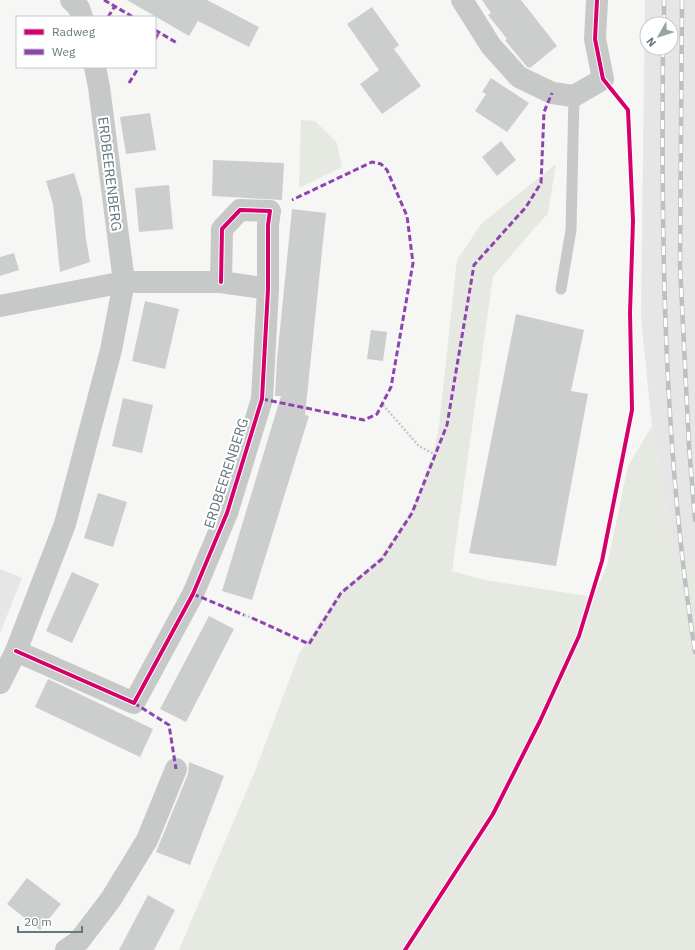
<svg xmlns="http://www.w3.org/2000/svg" width="695" height="950" viewBox="0 0 695 950" font-family="'IBM Plex Sans',sans-serif">
	<style>
		.built { fill: #e5e6e5; fill-rule: evenodd }
		.green { fill: #e6e8e2 }
		.building { fill: #cccece }
		.lines { fill: none; stroke-linecap: round; stroke-linejoin: round }
		.path { stroke: #c6c7c8; stroke-width: 2.5; stroke-dasharray: 2 2; stroke-linecap: butt }
		.service { stroke: #c7c9c9; stroke-width: 11 }
		.minor { stroke: #c7c9c9; stroke-width: 22 }
		.rail-casing { stroke: #bdc0c0; stroke-width: 4.5 }
		.rail { stroke: #fff; stroke-width: 3; stroke-dasharray: 9; stroke-linecap: butt }
		.quiet { stroke: #8e44ad; stroke-width: 3; stroke-dasharray: 6 3; stroke-linecap: butt }
		.cycleway-casing { stroke: #fff; stroke-width: 6 }
		.cycleway { stroke: #d6006c; stroke-width: 4 }
		.labels { text-anchor: middle; stroke-width: 4; stroke-linejoin: round; paint-order: stroke }
		.street-label { font-size: 14px; fill: #63797e; stroke: #fff }
	</style>
	<rect width="100%" height="100%" fill="#f6f6f5"/>
	<g class="built">
		<path d="M645 0H695V563L676 564 652 426 641 317ZM647 24H671V48H647Z"/>
		<polygon points="0,569 22,578 0,633"/>
	</g>
	<g class="green">
		<polygon points="301,120 315,121 337,143 342,167 299,188"/>
		<polygon points="556,164 548,213 493,276 452,571 485,580 593,597 607,566 628,466 652,426 676,564 695,563 695,950 179,950 255,771 299,654 339,593 380,557 411,512 433,455 439,426 457,260 482,223"/>
	</g>
	<g class="building">
		<polygon points="127,0 207,0 259,27 249,47 198,21 189,36"/>
		<polygon points="482,0 521,0 557,46 530,68 527,67 505,40 507,39 488,15 491,13"/>
		<polygon points="372,7 399,45 394,49 421,86 382,114 360,84 379,70 347,24"/>
		<polygon points="491,78 529,103 507,132 475,111 486,94 482,92"/>
		<polygon points="150,113 156,150 126,154 120,117"/>
		<polygon points="501,141 516,160 497,176 482,157"/>
		<polygon points="213,160 284,163 282,200 212,196"/>
		<polygon points="74,173 82,199 86,239 90,262 60,272 53,204 46,181"/>
		<polygon points="169,185 173,229 139,232 135,188"/>
		<polygon points="292,209 326,213 305,415 309,416 252,600 222,591 281,396 275,396 277,359"/>
		<polygon points="14,253 19,270 0,276 0,257"/>
		<polygon points="145,301 179,309 165,369 132,361"/>
		<polygon points="516,314 584,330 571,391 588,394 556,566 469,553"/>
		<polygon points="371,330 387,332 383,361 367,359"/>
		<polygon points="123,398 153,405 142,453 112,446"/>
		<polygon points="98,493 127,502 113,547 84,538"/>
		<polygon points="72,572 99,584 72,643 46,631"/>
		<polygon points="209,616 234,629 186,722 160,709"/>
		<polygon points="48,679 153,729 140,757 35,707"/>
		<polygon points="189,762 224,776 190,865 156,852 188,774"/>
		<polygon points="27,878 61,904 40,930 7,904"/>
		<polygon points="148,895 175,910 154,950 119,950"/>
	</g>
	<g class="lines">
		<g class="path">
			<polyline points="383,405 419,446 434,454"/>
			<polyline points="244,615 252,618"/>
		</g>
		<polyline class="service" points="561,289 571,230 574,96"/>
		<g class="minor">
			<polyline points="71,0 79,8 82,17"/>
			<polyline points="462,0 491,46 519,77 552,93 574,96 603,79 595,39 597,0"/>
			<polyline points="0,306 124,282 221,282 268,289"/>
			<polyline points="16,651 134,703 193,594 227,513 262,399 268,289 268,225 270,211 240,210 222,229 221,282"/>
			<polyline points="0,683 16,651 65,524 111,350 124,282 99,87 95,67"/>
			<polyline points="66,950 79,941 111,899 147,840 176,769"/>
		</g>
		<defs>
			<g id="rail">
				<polyline points="682,0 680,265 689,446 695,520"/>
				<polyline points="664,24 664,0"/>
				<path d="M663 48C661 249 664 453 695 652"/>
			</g>
		</defs>
		<use href="#rail" class="rail-casing"/>
		<use href="#rail" class="rail"/>
		<g class="quiet">
			<polyline points="104,0 133,17"/>
			<polyline points="108,17 115,6"/>
			<polyline points="155,30 177,43"/>
			<polyline points="155,39 159,32"/>
			<polyline points="129,83 139,67"/>
			<polyline points="262,399 364,420 377,414 391,387 413,263 407,216 387,170 381,164 372,162 292,200"/>
			<polyline points="193,594 244,615"/>
			<polyline points="252,618 309,644 341,593 382,559 412,513 447,425 474,265 526,207 541,183 544,112 552,93"/>
			<polyline points="134,703 169,725 176,769"/>
		</g>
		<defs>
			<g id="cycleway">
				<polyline points="16,651 134,703 193,594 227,513 262,399 268,289 268,225 270,211 240,210 222,229 221,282"/>
				<polyline points="405,950 493,814 540,721 579,636 602,561 632,410 630,313 633,221 628,110 603,79 595,39 597,0"/>
			</g>
		</defs>
		<use href="#cycleway" class="cycleway-casing"/>
		<use href="#cycleway" class="cycleway"/>
	</g>
	<g class="labels">
		<g class="street-label">
			<text transform="translate(110 174) rotate(83)" y="5">ERDBEERENBERG</text>
			<text transform="translate(226 473) rotate(-72)" y="5">ERDBEERENBERG</text>
		</g>
	</g>
	<rect x="16" y="16" width="140" height="52" fill="#ffffff" stroke="#c1c9cb"/>
	<rect x="24" y="29" width="20" height="6" fill="#d6006c" stroke="#c1c9cb"/>
	<text x="52" y="36" font-size="12" fill="#63797e">Radweg</text>
	<rect x="24" y="49" width="20" height="6" fill="#8e44ad" stroke="#c1c9cb"/>
	<text x="52" y="56" font-size="12" fill="#63797e">Weg</text>
	<g transform="translate(659 36) rotate(231)"><circle r="19" fill="#ffffff" stroke="#c1c9cb"/>
	<path d="M0-3L7 15L0 10L-7 15Z" fill="#96a5a8"/>
	<text y="-6" font-size="11" font-weight="bold" text-anchor="middle" fill="#63797e">N</text>
	</g>
	<path d="M18 926v6h64v-6" fill="none" stroke="#63797e" stroke-width="2"/>
	<text x="24" y="926" font-size="12" fill="#63797e" stroke="#ffffff" stroke-width="3" paint-order="stroke">20 m</text>
</svg>
